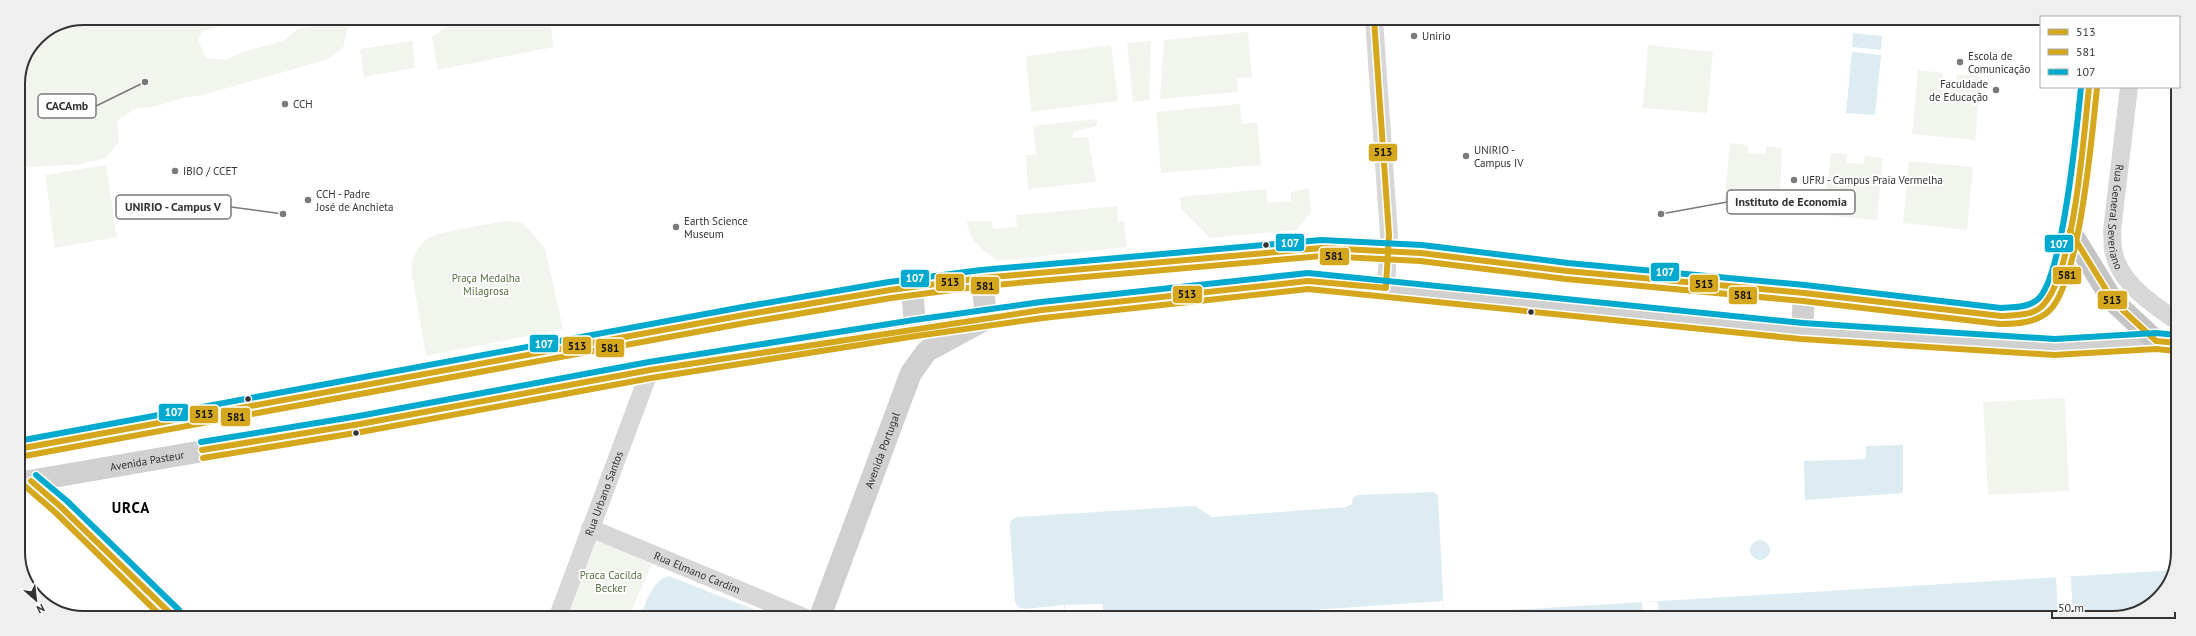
<svg xmlns="http://www.w3.org/2000/svg" width="2196" height="636" viewBox="0 0 2196 636" font-family="'PT Sans',sans-serif">
	<style>
		.green { fill: #f1f5ed }
		.water { fill: #ddebf3 }
		.pier { fill: #fff }
		.lines { fill: none; stroke-linecap: round; stroke-linejoin: round }
		.street { stroke: #d7d7d7; stroke-width: 18 }
		.secondary { stroke: #d0d0d0; stroke-width: 22 }
		.highway { stroke: #c4c4c4; stroke-width: 22 }
		.bus-1-casing { stroke: #fff; stroke-width: 9 }
		.bus-2-casing { stroke: #fff; stroke-width: 9 }
		.bus-3-casing { stroke: #fff; stroke-width: 9 }
		.bus-1 { stroke: #d5a71d; stroke-width: 6 }
		.bus-2 { stroke: #d5a71d; stroke-width: 6 }
		.bus-3 { stroke: #00a9ce; stroke-width: 6 }
		.poi-dot { fill: #7a7a7a; stroke: #fff; stroke-width: 1.5 }
		.bus-dot { fill: #333; stroke: #fff; stroke-width: 1.5 }
		.labels { text-anchor: middle; stroke-width: 4; stroke-linejoin: round; paint-order: stroke }
		.poi-label { font-size: 11px; fill: #333; stroke: #fff; text-anchor: start }
		.street-label { font-size: 11px; fill: #333; stroke: #fff }
		.park-label { font-size: 11px; fill: #56703f; stroke: #fff }
		.district-label { font-size: 15px; font-weight: bold; letter-spacing: 1px; fill: #000; stroke: #fff }
		.rim { fill: none; stroke: #333; stroke-width: 2 }
		.leader { fill: none; stroke: #7a7a7a; stroke-width: 1.5 }
		.callout-dot { fill: #7a7a7a; stroke: #fff; stroke-width: 1.5 }
		.callout { fill: #fff; stroke: #7a7a7a; stroke-width: 1.5 }
		.callout-label { font-size: 12px; text-anchor: middle; font-weight: bold; fill: #333 }
		.line-badge { stroke: #fff; stroke-width: 1.5 }
		.badge-label { font-size: 11px; text-anchor: middle; font-weight: bold; fill: #fff }
		.pale-badge-label { font-size: 11px; text-anchor: middle; font-weight: bold; fill: #111 }
	</style>
	<rect width="100%" height="100%" fill="#fff"/>
	<g class="green">
		<polygon points="84,18 249,18 203,31 198,40 206,58 226,60 244,51 283,41 298,29 317,24 327,18 365,18 348,27 343,48 326,60 203,95 182,98 157,106 135,109 117,121 119,142 105,158 83,164 18,168 18,83 37,37"/>
		<polygon points="453,18 549,18 554,47 438,70 432,37 453,22"/>
		<polygon points="1248,32 1252,77 1237,78 1238,92 1160,99 1164,40"/>
		<polygon points="412,41 415,68 364,77 360,49"/>
		<polygon points="1151,41 1149,100 1133,102 1127,43"/>
		<polygon points="1111,45 1118,101 1031,112 1026,56"/>
		<polygon points="1648,45 1713,52 1707,113 1643,108"/>
		<polygon points="1918,70 1943,73 1943,80 1946,81 1946,88 1951,89 1952,82 1956,82 1957,74 1981,76 1975,140 1912,134"/>
		<polygon points="1240,104 1242,124 1257,122 1261,165 1161,173 1156,112"/>
		<polygon points="1097,119 1097,126 1073,132 1073,138 1088,137 1096,182 1028,189 1026,155 1036,155 1033,126"/>
		<polygon points="1730,143 1748,145 1748,153 1766,154 1766,146 1782,148 1779,211 1724,206"/>
		<polygon points="1831,153 1847,154 1846,163 1864,164 1865,156 1883,158 1877,220 1823,215"/>
		<polygon points="1909,161 1973,167 1967,230 1903,223"/>
		<polygon points="106,165 117,237 55,248 45,175"/>
		<polygon points="1309,188 1311,212 1297,230 1210,238 1181,209 1180,197 1266,189 1268,203 1291,201 1291,192"/>
		<path d="M1117 206 1118 222 1124 221 1127 247 997 261C983 249 968 241 967 221H992L993 229 1017 227 1016 215Z"/>
		<path d="M507 221 522 222 545 248 563 329 426 356 412 275C410 260 416 246 429 238 440 231 491 224 507 221Z"/>
		<polygon points="2065,398 2069,491 1988,495 1983,402"/>
		<polygon points="593,540 602,541 652,564 629,616 565,616"/>
	</g>
	<g class="water">
		<polygon points="1853,33 1882,36 1881,50 1852,47"/>
		<polygon points="1852,52 1881,55 1875,115 1846,113"/>
		<polygon points="1903,445 1903,493 1805,500 1804,461 1866,459 1866,446"/>
		<polygon points="1434,492 1438,496 1444,614 2176,570 2153,604 2113,618 1065,617 1064,605 1024,609 1018,607 1015,602 1010,526 1011,520 1017,517 1192,506 1197,507 1212,517 1346,507 1352,504 1353,498 1357,495"/>
		<circle cx="1760" cy="550" r="10"/>
		<path d="M669 576 773 617 640 616C647 602 652 580 669 576Z"/>
	</g>
	<g class="pier">
		<polygon points="2056,577 2071,577 2073,618 2058,618"/>
		<polygon points="1443,601 1444,614 1392,617 1274,617 1284,612"/>
		<polygon points="1642,602 1658,602 1659,618 1643,617"/>
		<polygon points="1103,604 1103,610 1065,613 1065,605"/>
	</g>
	<g class="lines">
		<g class="street">
			<polyline points="1374,19 1389,235 1386,288"/>
			<path id="s1" d="M2129 87 2112 231C2113 237 2112 243 2113 249 2118 282 2152 304 2177 321"/>
			<polyline points="31,481 61,507 173,616"/>
			<path id="s2" d="M590 528 804 617"/>
			<path id="s3" d="M558 616 650 370"/>
		</g>
		<g class="secondary">
			<polyline points="912,287 915,328"/>
			<polyline points="1802,331 1804,293"/>
			<path d="M18 449 744 315 890 290 982 278 1322 248 1421 253 1567 271 1804 293 2001 316C2012 315 2025 316 2035 311 2059 300 2064 255 2070 231"/>
			<path id="s4" d="M18 483 360 424 650 370 784 349 1042 310 1308 281 1802 331 2055 347 2156 341"/>
			<path id="s5" d="M820 617 911 373 927 351 986 319 982 278"/>
		</g>
		<polyline class="highway" points="2089,87 2070,231 2113,301 2156,341 2177,343"/>
		<defs>
			<g id="bus-1">
				<polyline points="1374,19 1389,235 1386,286"/>
				<polyline points="2070,231 2113,301 2156,341 2177,343"/>
				<path d="M18 449 744 315 890 290 982 278 1322 248 1421 253 1567 271 1804 293 2001 316C2015 315 2035 316 2044 304 2074 271 2084 135 2089 87"/>
				<polyline points="202,450 360,424 650,370 1042,310 1308,281 1386,288"/>
				<polyline points="31,481 61,507 173,616"/>
			</g>
			<g id="bus-2">
				<path d="M19 457 745 323 891 298 983 286 1322 256 1420 261 1566 279 1803 301 2000 324C2016 324 2036 323 2049 311 2080 282 2092 134 2097 88"/>
				<polyline points="203,458 361,432 651,378 916,336 1043,318 1308,289 1801,339 2054,355 2156,349 2176,351"/>
				<polyline points="26,487 56,513 161,616"/>
			</g>
			<g id="bus-3">
				<path d="M18 441 743 307 889 282 981 270 1321 240 1422 245 1568 263 1805 285 2001 308C2013 307 2027 308 2037 300 2063 280 2077 125 2081 87"/>
				<polyline points="201,442 359,416 649,362 914,320 1041,302 1308,273 1803,323 2055,339 2156,333 2177,335"/>
				<polyline points="36,475 67,501 179,610"/>
			</g>
		</defs>
		<use href="#bus-1" class="bus-1-casing"/>
		<use href="#bus-2" class="bus-2-casing"/>
		<use href="#bus-3" class="bus-3-casing"/>
		<use href="#bus-1" class="bus-1"/>
		<use href="#bus-2" class="bus-2"/>
		<use href="#bus-3" class="bus-3"/>
	</g>
	<g class="poi-dot">
		<circle cx="1414" cy="36" r="4"/>
		<circle cx="1960" cy="62" r="4"/>
		<circle cx="1996" cy="90" r="4"/>
		<circle cx="285" cy="104" r="4"/>
		<circle cx="1466" cy="156" r="4"/>
		<circle cx="175" cy="171" r="4"/>
		<circle cx="1794" cy="180" r="4"/>
		<circle cx="308" cy="200" r="4"/>
		<circle cx="676" cy="227" r="4"/>
	</g>
	<g class="bus-dot">
		<circle cx="1266" cy="245" r="3.5"/>
		<circle cx="1531" cy="312" r="3.5"/>
		<circle cx="248" cy="399" r="3.5"/>
		<circle cx="356" cy="433" r="3.5"/>
	</g>
	<g class="labels">
		<g class="poi-label">
			<text x="1422" y="40">Unirio</text>
			<text x="1968" y="60">Escola de<tspan x="1968" dy="13">Comunicação</tspan></text>
			<text x="1988" y="88" text-anchor="end">Faculdade<tspan x="1988" dy="13">de Educação</tspan></text>
			<text x="293" y="108">CCH</text>
			<text x="1474" y="154">UNIRIO -<tspan x="1474" dy="13">Campus IV</tspan></text>
			<text x="183" y="175">IBIO / CCET</text>
			<text x="1802" y="184">UFRJ - Campus Praia Vermelha</text>
			<text x="316" y="198">CCH - Padre<tspan x="316" dy="13">José de Anchieta</tspan></text>
			<text x="684" y="225">Earth Science<tspan x="684" dy="13">Museum</tspan></text>
		</g>
		<g class="street-label">
			<text dy="4" stroke="none"><textPath href="#s1" startOffset="131">Rua General Severiano</textPath></text>
			<text dy="4" stroke="none"><textPath href="#s5" startOffset="178">Avenida Portugal</textPath></text>
			<text dy="4" stroke="none"><textPath href="#s4" startOffset="131">Avenida Pasteur</textPath></text>
			<text dy="4" stroke="none"><textPath href="#s3" startOffset="131">Rua Urbano Santos</textPath></text>
			<text dy="4" stroke="none"><textPath href="#s2" startOffset="116">Rua Elmano Cardim</textPath></text>
		</g>
		<g class="park-label">
			<text x="486" y="282">Praça Medalha<tspan x="486" dy="13">Milagrosa</tspan></text>
			<text x="611" y="579">Praca Cacilda<tspan x="611" dy="13">Becker</tspan></text>
		</g>
		<g class="district-label">
			<text x="131" y="513">URCA</text>
		</g>
	</g>
	<path d="M0 0H2196V636H0ZM84 25H2112A59 59 0 0 1 2171 84V552A59 59 0 0 1 2112 611H84A59 59 0 0 1 25 552V84A59 59 0 0 1 84 25Z" fill="#efefef" fill-rule="evenodd"/>
	<path class="rim" d="M84 25H2112A59 59 0 0 1 2171 84V552A59 59 0 0 1 2112 611H84A59 59 0 0 1 25 552V84A59 59 0 0 1 84 25Z"/>
	<path class="leader" d="M145 82L96 106M1661 214L1727 202M283 214L231 207"/>
	<g class="callout-dot">
		<circle cx="145" cy="82" r="4"/>
		<circle cx="1661" cy="214" r="4"/>
		<circle cx="283" cy="214" r="4"/>
	</g>
	<g class="callout">
		<rect x="38" y="94" width="58" height="24" rx="4"/>
		<rect x="1727" y="190" width="128" height="24" rx="4"/>
		<rect x="116" y="195" width="115" height="24" rx="4"/>
	</g>
	<g class="callout-label">
		<text x="67" y="110">CACAmb</text>
		<text x="1791" y="206">Instituto de Economia</text>
		<text x="173" y="211">UNIRIO - Campus V</text>
	</g>
	<g class="line-badge">
		<rect x="1368" y="143" width="30" height="19" rx="4" fill="#d5a71d"/>
		<rect x="1275" y="233" width="30" height="19" rx="4" fill="#00a9ce"/>
		<rect x="2044" y="234" width="30" height="19" rx="4" fill="#00a9ce"/>
		<rect x="1319" y="247" width="31" height="19" rx="4" fill="#d5a71d"/>
		<rect x="1650" y="262" width="30" height="20" rx="4" fill="#00a9ce"/>
		<rect x="2052" y="266" width="30" height="19" rx="4" fill="#d5a71d"/>
		<rect x="900" y="269" width="30" height="19" rx="4" fill="#00a9ce"/>
		<rect x="935" y="273" width="30" height="19" rx="4" fill="#d5a71d"/>
		<rect x="1689" y="274" width="30" height="19" rx="4" fill="#d5a71d"/>
		<rect x="970" y="276" width="30" height="19" rx="4" fill="#d5a71d"/>
		<rect x="1172" y="285" width="31" height="19" rx="4" fill="#d5a71d"/>
		<rect x="1728" y="286" width="30" height="19" rx="4" fill="#d5a71d"/>
		<rect x="2097" y="290" width="31" height="20" rx="4" fill="#d5a71d"/>
		<rect x="529" y="334" width="30" height="19" rx="4" fill="#00a9ce"/>
		<rect x="562" y="336" width="30" height="19" rx="4" fill="#d5a71d"/>
		<rect x="595" y="338" width="30" height="20" rx="4" fill="#d5a71d"/>
		<rect x="158" y="403" width="31" height="19" rx="4" fill="#00a9ce"/>
		<rect x="189" y="405" width="30" height="19" rx="4" fill="#d5a71d"/>
		<rect x="220" y="407" width="31" height="20" rx="4" fill="#d5a71d"/>
	</g>
	<g class="badge-label">
		<text x="1290" y="247">107</text>
		<text x="2059" y="248">107</text>
		<text x="1665" y="276">107</text>
		<text x="915" y="282">107</text>
		<text x="544" y="348">107</text>
		<text x="174" y="416">107</text>
	</g>
	<g class="pale-badge-label">
		<text x="1383" y="156">513</text>
		<text x="1334" y="260">581</text>
		<text x="2067" y="279">581</text>
		<text x="950" y="286">513</text>
		<text x="1704" y="288">513</text>
		<text x="985" y="290">581</text>
		<text x="1187" y="298">513</text>
		<text x="1743" y="299">581</text>
		<text x="2112" y="304">513</text>
		<text x="577" y="350">513</text>
		<text x="610" y="352">581</text>
		<text x="204" y="418">513</text>
		<text x="236" y="421">581</text>
	</g>
	<rect x="2040" y="16" width="140" height="72" fill="#ffffff" stroke="#adadad"/>
	<rect x="2048" y="29" width="20" height="6" fill="#d5a71d" stroke="#adadad"/>
	<text x="2076" y="36" font-size="12" fill="#333333">513</text>
	<rect x="2048" y="49" width="20" height="6" fill="#d5a71d" stroke="#adadad"/>
	<text x="2076" y="56" font-size="12" fill="#333333">581</text>
	<rect x="2048" y="69" width="20" height="6" fill="#00a9ce" stroke="#adadad"/>
	<text x="2076" y="76" font-size="12" fill="#333333">107</text>
	<g transform="translate(36 600) rotate(152)" stroke="#ffffff" stroke-width="3" paint-order="stroke">
	<path d="M0-3L7 15L0 10L-7 15Z" fill="#333333"/>
	<text y="-6" font-size="11" font-weight="bold" text-anchor="middle" fill="#333333">N</text>
	</g>
	<path d="M2052 612v6h123v-6" fill="none" stroke="#333333" stroke-width="2"/>
	<text x="2058" y="612" font-size="12" fill="#333333" stroke="#ffffff" stroke-width="3" paint-order="stroke">50 m</text>
</svg>
